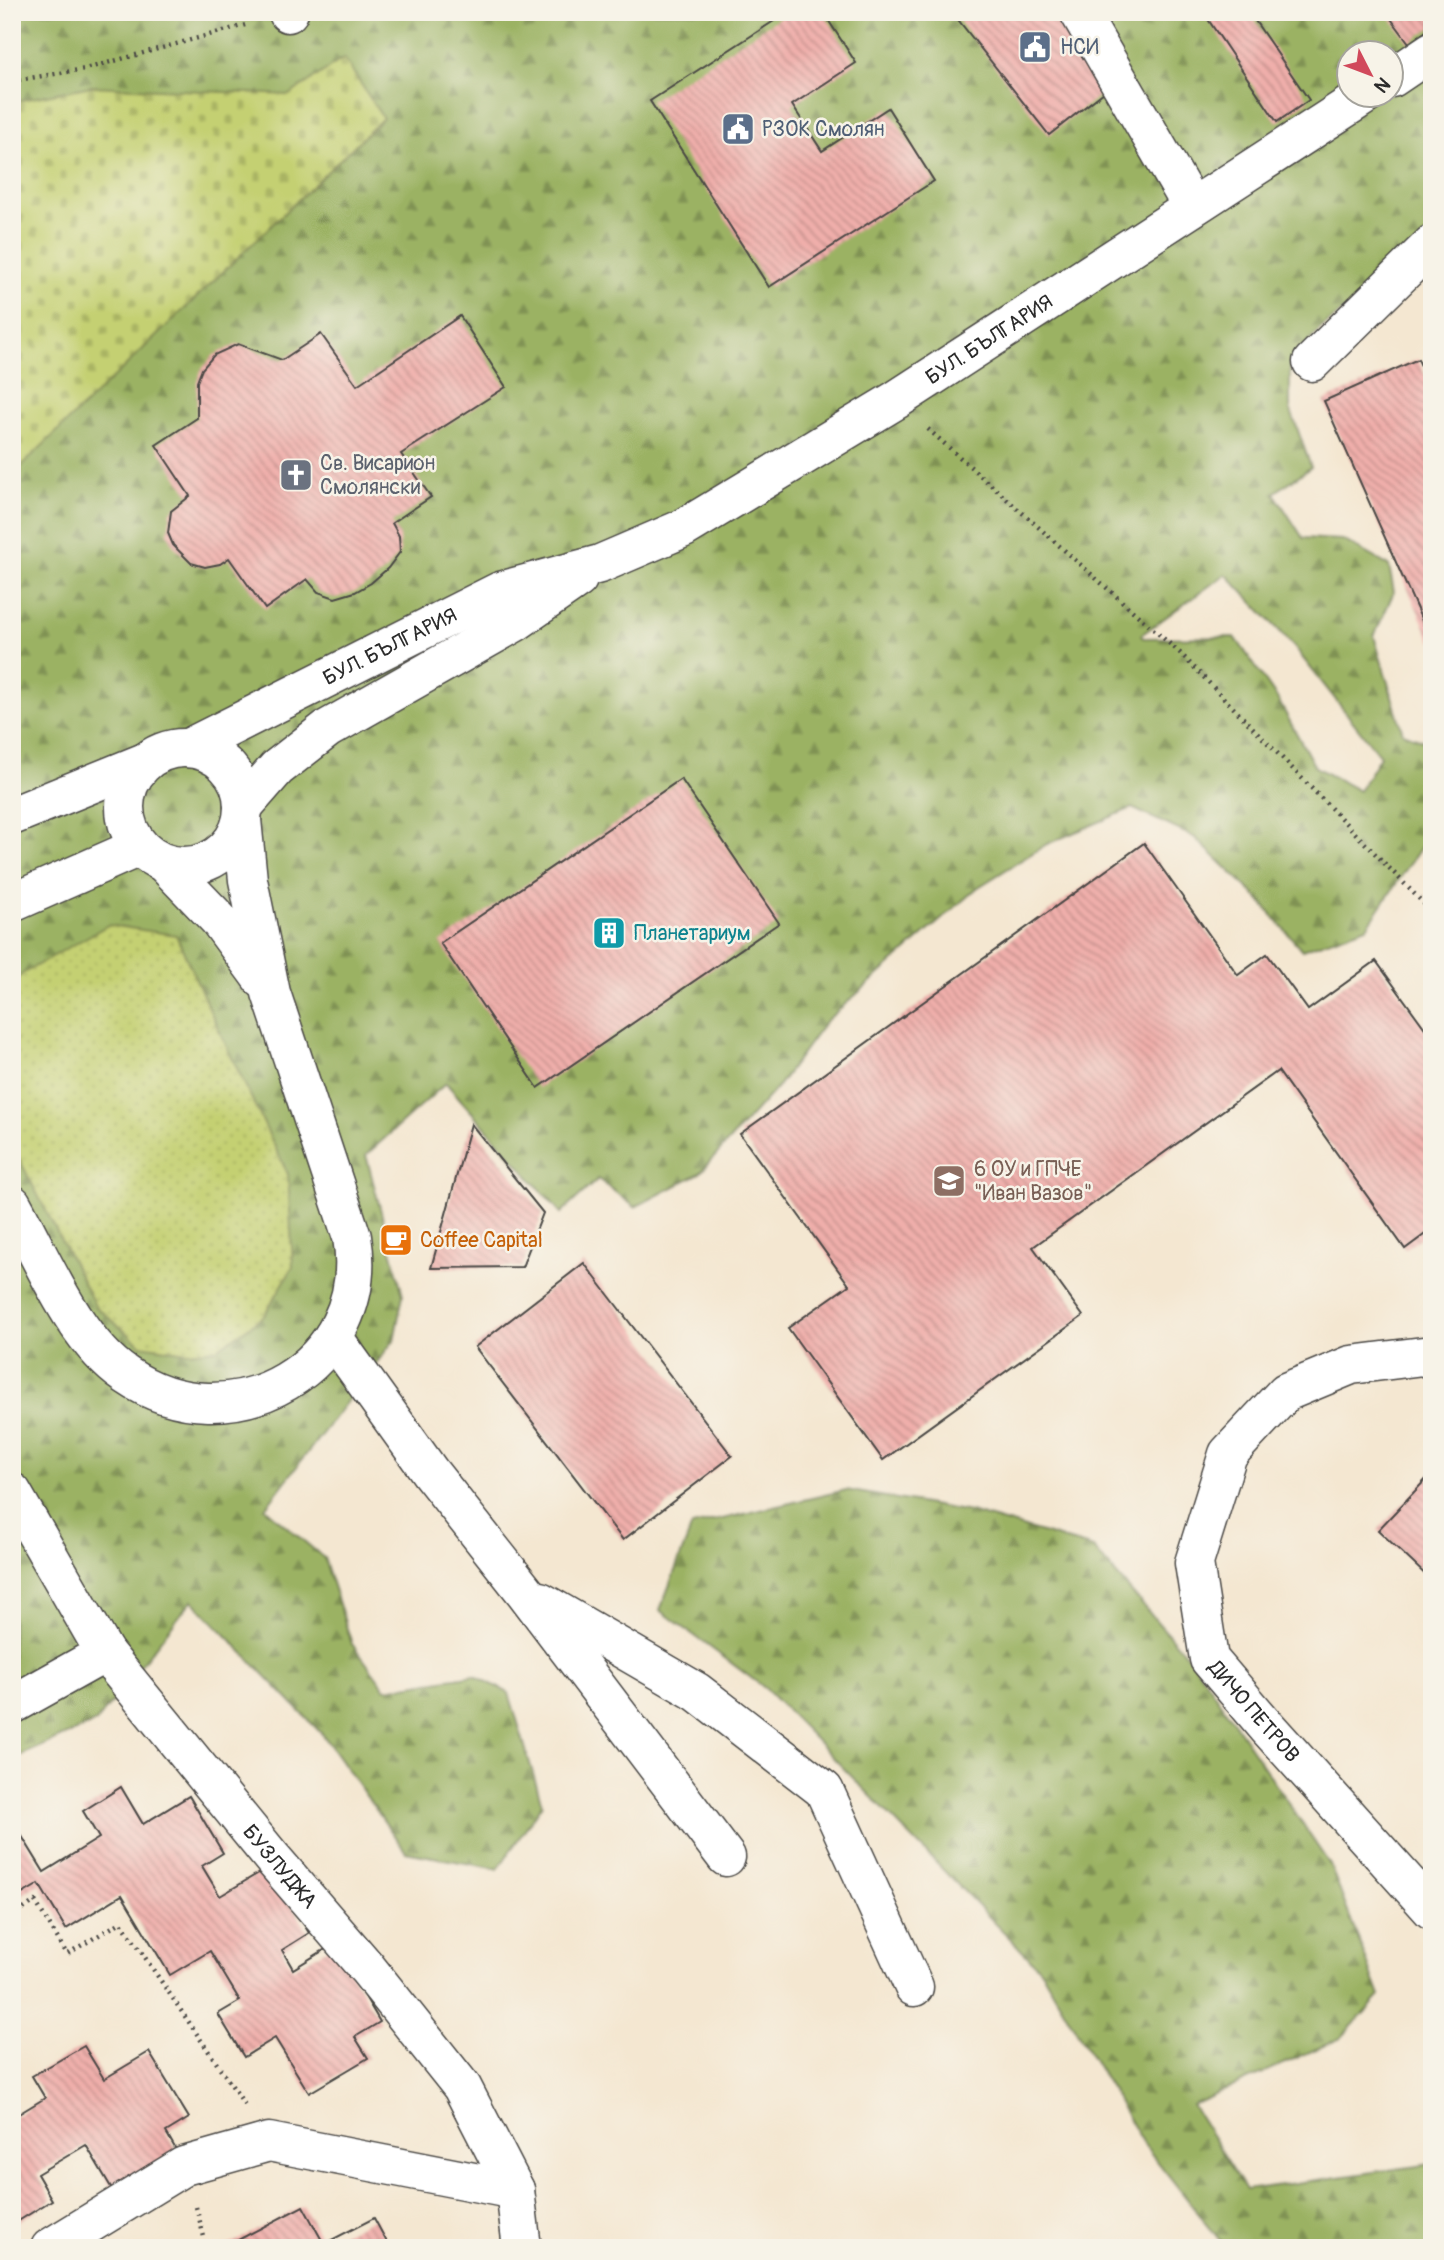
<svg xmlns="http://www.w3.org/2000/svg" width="1444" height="2260" viewBox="0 0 1444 2260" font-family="Pangolin,sans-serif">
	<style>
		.forest { fill: url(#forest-firs); stroke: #636e48; stroke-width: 2; fill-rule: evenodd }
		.cemetery { fill: url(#cemetery-stones); stroke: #787e4e; stroke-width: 2 }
		.park { fill: url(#park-dots); stroke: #787e4e; stroke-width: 2 }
		.building { fill: url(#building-back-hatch) }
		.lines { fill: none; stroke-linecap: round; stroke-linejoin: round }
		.minor-casing { stroke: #494744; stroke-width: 41 }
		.path { stroke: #494744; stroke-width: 4.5; stroke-dasharray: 2 5; stroke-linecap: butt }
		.minor { stroke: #fff; stroke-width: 38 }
		.labels { text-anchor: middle; stroke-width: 5; stroke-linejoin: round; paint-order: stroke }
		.service-label { font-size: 21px; fill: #4e5e75; stroke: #f7f3e8; text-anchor: start }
		.street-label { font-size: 21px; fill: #2b2b2b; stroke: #f7f3e8 }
		.worship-label { font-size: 21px; fill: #5b616d; stroke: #f7f3e8; text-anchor: start }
		.culture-label { font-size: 21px; fill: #0d838f; stroke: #f7f3e8; text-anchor: start }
		.education-label { font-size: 21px; fill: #785e54; stroke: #f7f3e8; text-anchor: start }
		.food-label { font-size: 21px; fill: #c56008; stroke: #f7f3e8; text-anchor: start }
	</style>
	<defs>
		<pattern id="forest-firs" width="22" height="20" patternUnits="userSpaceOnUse" patternTransform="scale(1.75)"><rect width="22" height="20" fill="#9bb264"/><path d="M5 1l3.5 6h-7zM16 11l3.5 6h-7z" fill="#7f9153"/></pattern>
		<pattern id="cemetery-stones" width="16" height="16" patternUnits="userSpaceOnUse" patternTransform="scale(1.75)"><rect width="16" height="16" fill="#c4d072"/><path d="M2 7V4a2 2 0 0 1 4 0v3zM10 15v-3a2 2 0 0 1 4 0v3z" fill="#a9b363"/></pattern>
		<pattern id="park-dots" width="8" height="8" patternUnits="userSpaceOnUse" patternTransform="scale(1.75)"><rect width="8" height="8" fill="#c4d072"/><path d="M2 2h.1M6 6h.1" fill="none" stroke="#a9b363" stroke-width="1.8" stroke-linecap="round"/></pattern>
		<pattern id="building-back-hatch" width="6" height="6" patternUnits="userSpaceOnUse" patternTransform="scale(1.75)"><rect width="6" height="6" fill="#f0afab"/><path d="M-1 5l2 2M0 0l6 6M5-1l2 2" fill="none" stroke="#c38f8b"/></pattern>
	</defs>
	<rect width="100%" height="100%" fill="#f7f3e8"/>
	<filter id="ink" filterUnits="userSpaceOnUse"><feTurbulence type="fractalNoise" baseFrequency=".0143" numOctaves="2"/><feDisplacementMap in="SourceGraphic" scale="14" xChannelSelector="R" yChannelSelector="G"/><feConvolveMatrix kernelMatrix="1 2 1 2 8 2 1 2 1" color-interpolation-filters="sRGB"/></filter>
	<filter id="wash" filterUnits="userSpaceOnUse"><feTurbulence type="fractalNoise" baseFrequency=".00686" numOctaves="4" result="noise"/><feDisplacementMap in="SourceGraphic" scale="28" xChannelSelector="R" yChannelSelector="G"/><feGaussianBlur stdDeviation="1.57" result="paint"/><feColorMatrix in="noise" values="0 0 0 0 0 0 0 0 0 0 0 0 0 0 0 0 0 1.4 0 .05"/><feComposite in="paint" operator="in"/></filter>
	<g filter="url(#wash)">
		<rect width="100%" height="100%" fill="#f4e7d1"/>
		<g class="forest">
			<path d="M12 12H1432V242L1320 329 1290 362V408L1311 467 1274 493 1303 538 1343 540 1389 566 1394 592 1374 636 1403 733 1432 744V831L1367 927 1302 950 1255 895 1194 837 1132 808 1047 844 977 888 825 1022 778 1086 700 1173 635 1207 598 1179 561 1213 446 1083 366 1155 403 1295 394 1340 265 1508 324 1558 352 1644 386 1689 474 1675 509 1693 542 1804 498 1869 406 1852 323 1735 192 1600 96 1722 12 1759ZM1350 52H1392V94H1350ZM1226 574 1290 642 1380 756 1359 791 1315 767 1277 698 1235 637 1143 638 1141 635Z"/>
			<polygon points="846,1490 970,1512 1093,1548 1195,1665 1330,1865 1380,1996 1341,2038 1192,2105 1246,2190 1432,2164 1432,2248 1226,2248 1142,2142 1040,1969 766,1689 660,1610 692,1526"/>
		</g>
		<polygon class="cemetery" points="344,58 383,118 12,475 12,102 91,86 289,95"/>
		<polygon class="park" points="108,925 176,935 223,1039 288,1174 293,1267 264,1316 217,1349 187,1352 141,1345 95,1306 12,1145 12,984 22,974"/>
		<g id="blocks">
			<g class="building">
				<polygon points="788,12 823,12 856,63 792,105 822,151 888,108 934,181 769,287 650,101"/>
				<polygon points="952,12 1064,12 1118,81 1049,135"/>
				<polygon points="1203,12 1249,12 1309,100 1277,122"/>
				<polygon points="1386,12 1432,12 1432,27 1409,43"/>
				<polygon points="460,316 506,387 401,454 431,497 392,523 399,536 400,552 388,568 371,583 355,592 335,598 318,592 307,579 265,609 229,558 220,564 205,567 191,563 173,545 168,533 171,511 190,496 156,445 197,418 197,382 202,369 214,355 238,344 282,360 321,334 357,385"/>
				<polygon points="1418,359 1432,391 1432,643 1324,401"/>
				<polygon points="681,779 779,923 538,1088 440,943"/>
				<polygon points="1144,843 1238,975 1267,954 1308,1010 1376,961 1432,1038 1432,1229 1405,1249 1278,1071 1033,1247 1083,1316 883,1460 788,1328 849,1285 740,1134"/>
				<polygon points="471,1124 543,1213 522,1267 431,1268"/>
				<polygon points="584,1263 732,1456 623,1540 475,1347"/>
				<polygon points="1432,1473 1432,1581 1378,1530"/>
				<polygon points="121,1787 143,1824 189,1796 223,1853 202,1866 220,1896 269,1867 309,1933 282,1950 293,1969 334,1944 380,2022 355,2037 368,2058 309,2093 275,2038 244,2057 218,2014 240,2001 210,1951 170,1975 122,1895 66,1929 39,1884 12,1900 12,1820 44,1872 99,1838 83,1811"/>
				<polygon points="84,2046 104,2079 149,2052 189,2118 166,2132 179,2155 115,2194 86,2145 37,2174 52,2200 12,2225 12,2118 45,2098 32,2076"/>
				<polygon points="303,2206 324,2244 374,2218 390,2248 223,2248"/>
			</g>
		</g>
	</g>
	<g filter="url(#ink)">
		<use href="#blocks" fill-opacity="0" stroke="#494744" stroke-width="2"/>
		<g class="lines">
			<defs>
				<g id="minor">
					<polyline points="1079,12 1192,207"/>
					<polyline points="288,13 289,12"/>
					<polyline points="1392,78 1432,51"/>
					<polyline points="1312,362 1432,244"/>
					<circle cx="184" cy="807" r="59"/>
					<path id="s1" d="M188 748 500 591 600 564 684 528 896 400 1367 94"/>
					<polyline points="243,807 277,768 327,729 516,622 578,579"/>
					<polyline points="12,816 145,762"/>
					<polyline points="165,864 218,919 262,979"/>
					<polyline points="12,903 139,847"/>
					<path d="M12 1204C42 1258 74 1340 126 1375 230 1447 374 1366 352 1237L271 993 248 880 242 820"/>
					<polyline points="333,1337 430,1472 525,1592 726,1857"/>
					<path id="s2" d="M1432 1360 1423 1356 1351 1365 1286 1392 1228 1454 1194 1563 1209 1659 1267 1727 1432 1910"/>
					<path id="s3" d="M12 1492 105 1653 273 1859 367 1968 462 2087 515 2190 522 2248"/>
					<polyline points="540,1601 697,1692 824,1790 914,1987"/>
					<polyline points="12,1705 105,1653"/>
					<polyline points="50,2248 184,2166 269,2142 515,2190"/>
				</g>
			</defs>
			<use href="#minor" class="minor-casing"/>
			<g class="path">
				<polyline points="12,81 85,69 249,24"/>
				<polyline points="928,429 1180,653 1432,912"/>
				<polyline points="12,1917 35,1901 67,1954 121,1922 245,2105"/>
				<polyline points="196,2207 207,2248"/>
			</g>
			<use href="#minor" class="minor"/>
		</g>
	</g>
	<defs>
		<symbol id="civic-square" viewBox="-11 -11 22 22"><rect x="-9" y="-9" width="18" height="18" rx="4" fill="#5c6f8a" stroke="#f7f3e8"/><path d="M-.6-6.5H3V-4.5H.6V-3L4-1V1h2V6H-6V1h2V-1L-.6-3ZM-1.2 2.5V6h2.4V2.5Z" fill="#fff"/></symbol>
		<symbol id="church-square" viewBox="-11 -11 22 22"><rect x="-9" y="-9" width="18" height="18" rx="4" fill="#6b7280" stroke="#f7f3e8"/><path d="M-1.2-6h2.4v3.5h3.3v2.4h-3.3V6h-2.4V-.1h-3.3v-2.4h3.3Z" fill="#fff"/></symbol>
		<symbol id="building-square" viewBox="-11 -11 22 22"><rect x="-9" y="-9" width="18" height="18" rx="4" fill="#0f9aa8" stroke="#f7f3e8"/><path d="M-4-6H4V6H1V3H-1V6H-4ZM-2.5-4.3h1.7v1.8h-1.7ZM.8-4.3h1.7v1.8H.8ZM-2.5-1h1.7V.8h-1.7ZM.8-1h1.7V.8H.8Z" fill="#fff"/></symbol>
		<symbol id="school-square" viewBox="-11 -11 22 22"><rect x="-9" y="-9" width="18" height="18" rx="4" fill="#8d6e63" stroke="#f7f3e8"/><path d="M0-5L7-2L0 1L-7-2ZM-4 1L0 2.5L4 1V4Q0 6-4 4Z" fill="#fff"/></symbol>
		<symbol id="cafe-square" viewBox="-11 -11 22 22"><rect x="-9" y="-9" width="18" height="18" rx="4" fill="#e8710a" stroke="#f7f3e8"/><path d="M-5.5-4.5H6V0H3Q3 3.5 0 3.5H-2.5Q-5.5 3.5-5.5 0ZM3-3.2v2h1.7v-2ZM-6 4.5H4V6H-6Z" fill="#fff"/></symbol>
	</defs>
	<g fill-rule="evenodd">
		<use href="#civic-square" x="1016" y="28" width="38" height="38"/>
		<use href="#civic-square" x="719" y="110" width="38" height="38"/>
		<use href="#church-square" x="277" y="456" width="38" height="38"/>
		<use href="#building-square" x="590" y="914" width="38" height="38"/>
		<use href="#school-square" x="930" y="1162" width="38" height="38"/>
		<use href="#cafe-square" x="377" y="1221" width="38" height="38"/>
	</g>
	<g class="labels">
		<g class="service-label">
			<text x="1060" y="54">НСИ</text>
			<text x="762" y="136">РЗОК Смолян</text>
		</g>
		<g class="street-label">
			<text dy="7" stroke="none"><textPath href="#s1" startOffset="903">БУЛ. БЪЛГАРИЯ</textPath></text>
			<text dy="7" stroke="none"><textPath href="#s1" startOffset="226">БУЛ. БЪЛГАРИЯ</textPath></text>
			<text dy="7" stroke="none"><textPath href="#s2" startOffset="518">ДИЧО ПЕТРОВ</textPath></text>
			<text dy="7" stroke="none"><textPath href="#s3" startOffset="462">БУЗЛУДЖА</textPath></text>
		</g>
		<g class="worship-label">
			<text x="320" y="470">Св. Висарион<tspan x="320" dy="24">Смолянски</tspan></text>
		</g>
		<g class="culture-label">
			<text x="634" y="940">Планетариум</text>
		</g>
		<g class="education-label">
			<text x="974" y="1176">6 ОУ и ГПЧЕ<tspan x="974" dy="24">"Иван Вазов"</tspan></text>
		</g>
		<g class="food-label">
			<text x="420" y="1247">Coffee Capital</text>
		</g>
	</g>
	<rect width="1444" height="2260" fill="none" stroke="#f7f3e8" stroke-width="42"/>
	<g transform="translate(1370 74) rotate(132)"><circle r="33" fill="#f7f3e8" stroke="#a5a39c" stroke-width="2"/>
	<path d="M0-5L12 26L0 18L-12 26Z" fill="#d1495b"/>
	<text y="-10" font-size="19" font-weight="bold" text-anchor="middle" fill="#2b2b2b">N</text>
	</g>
</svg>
